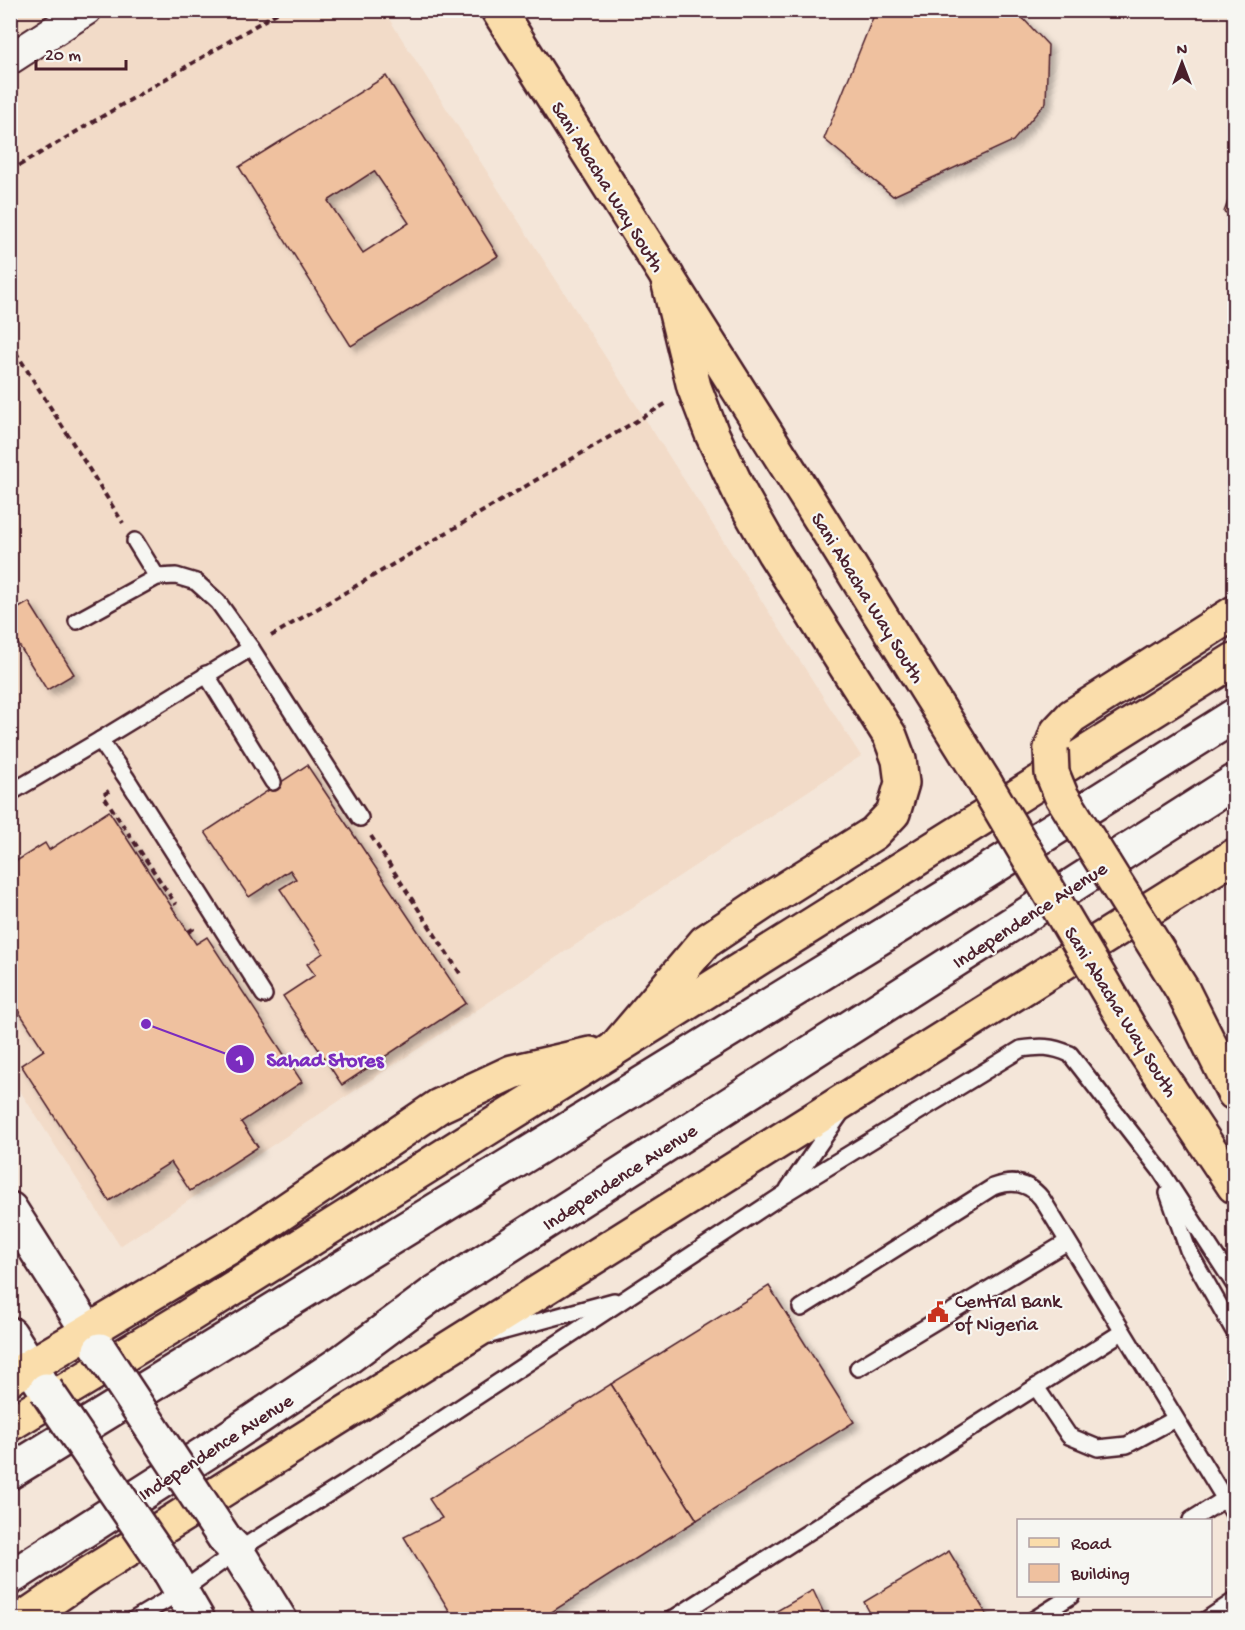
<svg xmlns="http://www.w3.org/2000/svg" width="1245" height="1630" viewBox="0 0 1245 1630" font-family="'Gochi Hand',sans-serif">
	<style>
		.built { fill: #f2dbc8 }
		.building { fill: #efc19f; stroke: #4a1f2b; stroke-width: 1.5; fill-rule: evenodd; filter: url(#shadow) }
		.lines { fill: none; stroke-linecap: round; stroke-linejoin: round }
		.lane-casing { stroke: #4a1f2b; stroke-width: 20 }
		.street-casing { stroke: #4a1f2b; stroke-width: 34 }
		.secondary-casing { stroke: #4a1f2b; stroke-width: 38 }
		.primary-casing { stroke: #4a1f2b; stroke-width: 38 }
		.highway-casing { stroke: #4a1f2b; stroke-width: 38 }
		.path { stroke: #4a1f2b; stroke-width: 4; stroke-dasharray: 6 4.5; stroke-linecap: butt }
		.lane { stroke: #f6f6f2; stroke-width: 15 }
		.street { stroke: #f6f6f2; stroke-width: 30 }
		.secondary { stroke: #f6f6f2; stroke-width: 33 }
		.primary { stroke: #faddab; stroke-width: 33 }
		.highway { stroke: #faddab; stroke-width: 33 }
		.secondary-bridge-casing { stroke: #4a1f2b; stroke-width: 38; stroke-linecap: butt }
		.highway-bridge-casing { stroke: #4a1f2b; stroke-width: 38; stroke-linecap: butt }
		.secondary-bridge { stroke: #f6f6f2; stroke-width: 33 }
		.highway-bridge { stroke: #faddab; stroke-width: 33 }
		.labels { text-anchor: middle; stroke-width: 4.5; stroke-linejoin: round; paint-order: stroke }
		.street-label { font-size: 20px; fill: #4a1f2b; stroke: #f6f6f2 }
		.poi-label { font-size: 20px; fill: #4a1f2b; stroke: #f6f6f2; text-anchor: start }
		.leader { fill: none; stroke: #7b2cbf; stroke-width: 2 }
		.callout-dot { fill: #7b2cbf; stroke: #f6f6f2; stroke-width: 2 }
		.mark-label { font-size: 18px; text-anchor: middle; font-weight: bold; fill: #fff }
		.callout-label { font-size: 21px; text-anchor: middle; font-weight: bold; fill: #7b2cbf; stroke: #f6f6f2; stroke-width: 4.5; stroke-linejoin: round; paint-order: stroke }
	</style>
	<defs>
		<filter id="shadow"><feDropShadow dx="5.5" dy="5.5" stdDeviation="3" flood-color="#0004"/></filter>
	</defs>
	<rect width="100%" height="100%" fill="#f4e6d9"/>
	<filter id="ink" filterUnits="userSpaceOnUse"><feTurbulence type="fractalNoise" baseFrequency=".0167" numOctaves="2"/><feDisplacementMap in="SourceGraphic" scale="12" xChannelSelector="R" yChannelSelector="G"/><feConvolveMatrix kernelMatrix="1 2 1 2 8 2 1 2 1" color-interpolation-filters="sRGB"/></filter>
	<g filter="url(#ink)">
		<polygon class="built" points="11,11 384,11 861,756 120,1246 11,1077"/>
		<g class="building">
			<polygon points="876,10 1015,10 1048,45 1046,102 1013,141 893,196 824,139"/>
			<path d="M386 76 498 256 351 346 239 167ZM374 171 409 223 363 253 328 201Z"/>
			<polygon points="1234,185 1234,216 1224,212"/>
			<polygon points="29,602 74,674 47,690 10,631 10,613"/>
			<polygon points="307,765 466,1003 342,1085 283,996 315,975 307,964 323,953 280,889 296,879 290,870 249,897 205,832"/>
			<polygon points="109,811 196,944 207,937 302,1082 241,1122 258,1147 190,1191 171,1162 109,1201 21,1065 44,1050 10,998 10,874 15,871 10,865 45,843 49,850"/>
			<polygon points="769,1286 854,1422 697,1520 611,1384"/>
			<polygon points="611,1384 697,1520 539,1620 455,1620 404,1537 442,1518 429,1499"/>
			<polygon points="949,1551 990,1620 874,1620 864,1602"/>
			<polygon points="813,1590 827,1620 761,1620"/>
		</g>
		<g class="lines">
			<defs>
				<g id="lane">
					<polyline points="135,541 157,577"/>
					<polyline points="77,621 157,577 176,576 196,582 218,602 251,648 360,818"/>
					<polyline points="206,674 273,782"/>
					<polyline points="100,740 251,648"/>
					<polyline points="10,793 100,740 127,779 264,995"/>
					<polyline points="788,1189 841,1113"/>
					<polyline points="1168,1193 1188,1250 1234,1331"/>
					<path d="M801 1308 993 1187C1012 1180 1029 1182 1042 1199L1234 1514"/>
					<polyline points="490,1335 614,1301"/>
					<polyline points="858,1368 1067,1242"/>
					<polyline points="1036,1387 1069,1436 1098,1448 1127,1445 1175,1419"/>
					<polyline points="1191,1520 1225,1499"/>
					<path d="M133 1620 180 1592 237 1551 344 1484 784 1194 1021 1049C1041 1046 1051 1046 1070 1054L1160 1170 1234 1284"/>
					<polyline points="671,1620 1122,1332"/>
					<polyline points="1033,1620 1071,1596"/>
					<polyline points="1206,1620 1234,1601"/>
				</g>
				<polyline id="street" points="10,59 86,10"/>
				<g id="secondary">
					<polyline points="10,1209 100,1350"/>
					<polyline points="10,1334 45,1389"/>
					<polyline points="10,1472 949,895 1234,716"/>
					<polyline points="225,1539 237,1551 280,1620"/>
					<polyline points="170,1572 198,1620"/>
					<polyline points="10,1578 207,1452 343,1361 433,1294 1234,782"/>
				</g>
				<g id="primary">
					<polyline points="10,1378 248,1236 439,1106 512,1072 590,1054"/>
					<polyline points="10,1424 179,1322 1234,660"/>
					<polyline points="21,1620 87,1575 1234,856"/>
				</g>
				<g id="highway">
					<polyline points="498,10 821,520 985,783"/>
					<polyline points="1051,749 1057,732 1072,716 1234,613"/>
					<polyline points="1183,991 1234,1093"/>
					<polyline points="1133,1034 1234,1186"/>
					<polyline points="615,1048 705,942 766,901 874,833 893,813 902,783 899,760 890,736 774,553 741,495 712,434 694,387 667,276"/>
				</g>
			</defs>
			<use href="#lane" class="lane-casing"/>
			<use href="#street" class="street-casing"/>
			<use href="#secondary" class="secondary-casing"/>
			<use href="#primary" class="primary-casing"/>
			<use href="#highway" class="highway-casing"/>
			<g class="path">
				<polyline points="10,171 282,10"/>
				<polyline points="10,343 123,523"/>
				<polyline points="271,636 667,403"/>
				<polyline points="109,791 103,795 176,905"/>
				<polyline points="371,836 461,975"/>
				<polyline points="188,932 193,929 191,926"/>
			</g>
			<use href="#lane" class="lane"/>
			<use href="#street" class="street"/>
			<use href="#secondary" class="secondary"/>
			<use href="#primary" class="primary"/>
			<use href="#highway" class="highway"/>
			<defs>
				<g id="secondary-bridge">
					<polyline points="100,1350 225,1539"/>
					<polyline points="46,1390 170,1572"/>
				</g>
				<g id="highway-bridge">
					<polyline points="1051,749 1052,773 1061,795 1183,991"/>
					<polyline points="985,783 1133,1034"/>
				</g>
			</defs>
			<use href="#secondary-bridge" class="secondary-bridge-casing"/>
			<use href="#highway-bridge" class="highway-bridge-casing"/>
			<use href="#secondary-bridge" class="secondary-bridge"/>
			<use href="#highway-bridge" class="highway-bridge"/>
		</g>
	</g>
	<defs>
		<symbol id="civic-bare" viewBox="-9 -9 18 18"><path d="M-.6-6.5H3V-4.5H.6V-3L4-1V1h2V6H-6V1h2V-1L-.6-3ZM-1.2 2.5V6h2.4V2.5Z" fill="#c8321e" stroke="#f6f6f2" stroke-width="2.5" paint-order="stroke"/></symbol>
	</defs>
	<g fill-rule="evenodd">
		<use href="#civic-bare" x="923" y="1297" width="30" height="30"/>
	</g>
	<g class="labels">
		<g class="street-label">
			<text transform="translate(609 186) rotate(58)" y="7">Sani Abacha Way South</text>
			<text transform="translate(869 597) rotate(58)" y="7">Sani Abacha Way South</text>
			<text transform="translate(1029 914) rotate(-33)" y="7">Independence Avenue</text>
			<text transform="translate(1122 1011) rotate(58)" y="7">Sani Abacha Way South</text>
			<text transform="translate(619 1176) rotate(-33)" y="7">Independence Avenue</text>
			<text transform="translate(215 1446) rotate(-33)" y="7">Independence Avenue</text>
		</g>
		<g class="poi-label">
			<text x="955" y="1307">Central Bank<tspan x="955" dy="23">of Nigeria</tspan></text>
		</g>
	</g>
	<path class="leader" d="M146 1024L240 1059"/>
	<g class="callout-dot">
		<circle cx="146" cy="1024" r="6"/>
		<circle cx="240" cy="1059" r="15"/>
	</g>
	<g class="mark-label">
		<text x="240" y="1065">1</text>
	</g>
	<g class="callout-label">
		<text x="325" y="1066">Sahad Stores</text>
	</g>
	<rect width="1245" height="1630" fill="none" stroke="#f6f6f2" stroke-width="36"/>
	<rect x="18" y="18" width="1209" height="1594" fill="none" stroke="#4a1f2b" stroke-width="2" filter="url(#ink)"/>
	<rect x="1017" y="1519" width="195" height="78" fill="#f6f6f2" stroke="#b1a0a2" stroke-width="1.5"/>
	<rect x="1029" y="1538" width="30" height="9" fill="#faddab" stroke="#b1a0a2" stroke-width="1.5"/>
	<text x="1071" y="1549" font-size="18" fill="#4a1f2b">Road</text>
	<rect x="1029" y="1564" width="30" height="18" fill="#efc19f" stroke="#b1a0a2" stroke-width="1.5"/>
	<text x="1071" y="1579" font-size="18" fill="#4a1f2b">Building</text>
	<g transform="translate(1182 63)" stroke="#f6f6f2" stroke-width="4.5" paint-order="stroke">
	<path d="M0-4.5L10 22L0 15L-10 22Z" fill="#4a1f2b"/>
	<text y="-9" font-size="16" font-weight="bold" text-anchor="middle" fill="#4a1f2b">N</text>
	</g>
	<path d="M36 60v9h90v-9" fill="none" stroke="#4a1f2b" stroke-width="3"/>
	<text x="45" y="60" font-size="18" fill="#4a1f2b" stroke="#f6f6f2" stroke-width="4.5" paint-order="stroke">20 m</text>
</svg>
